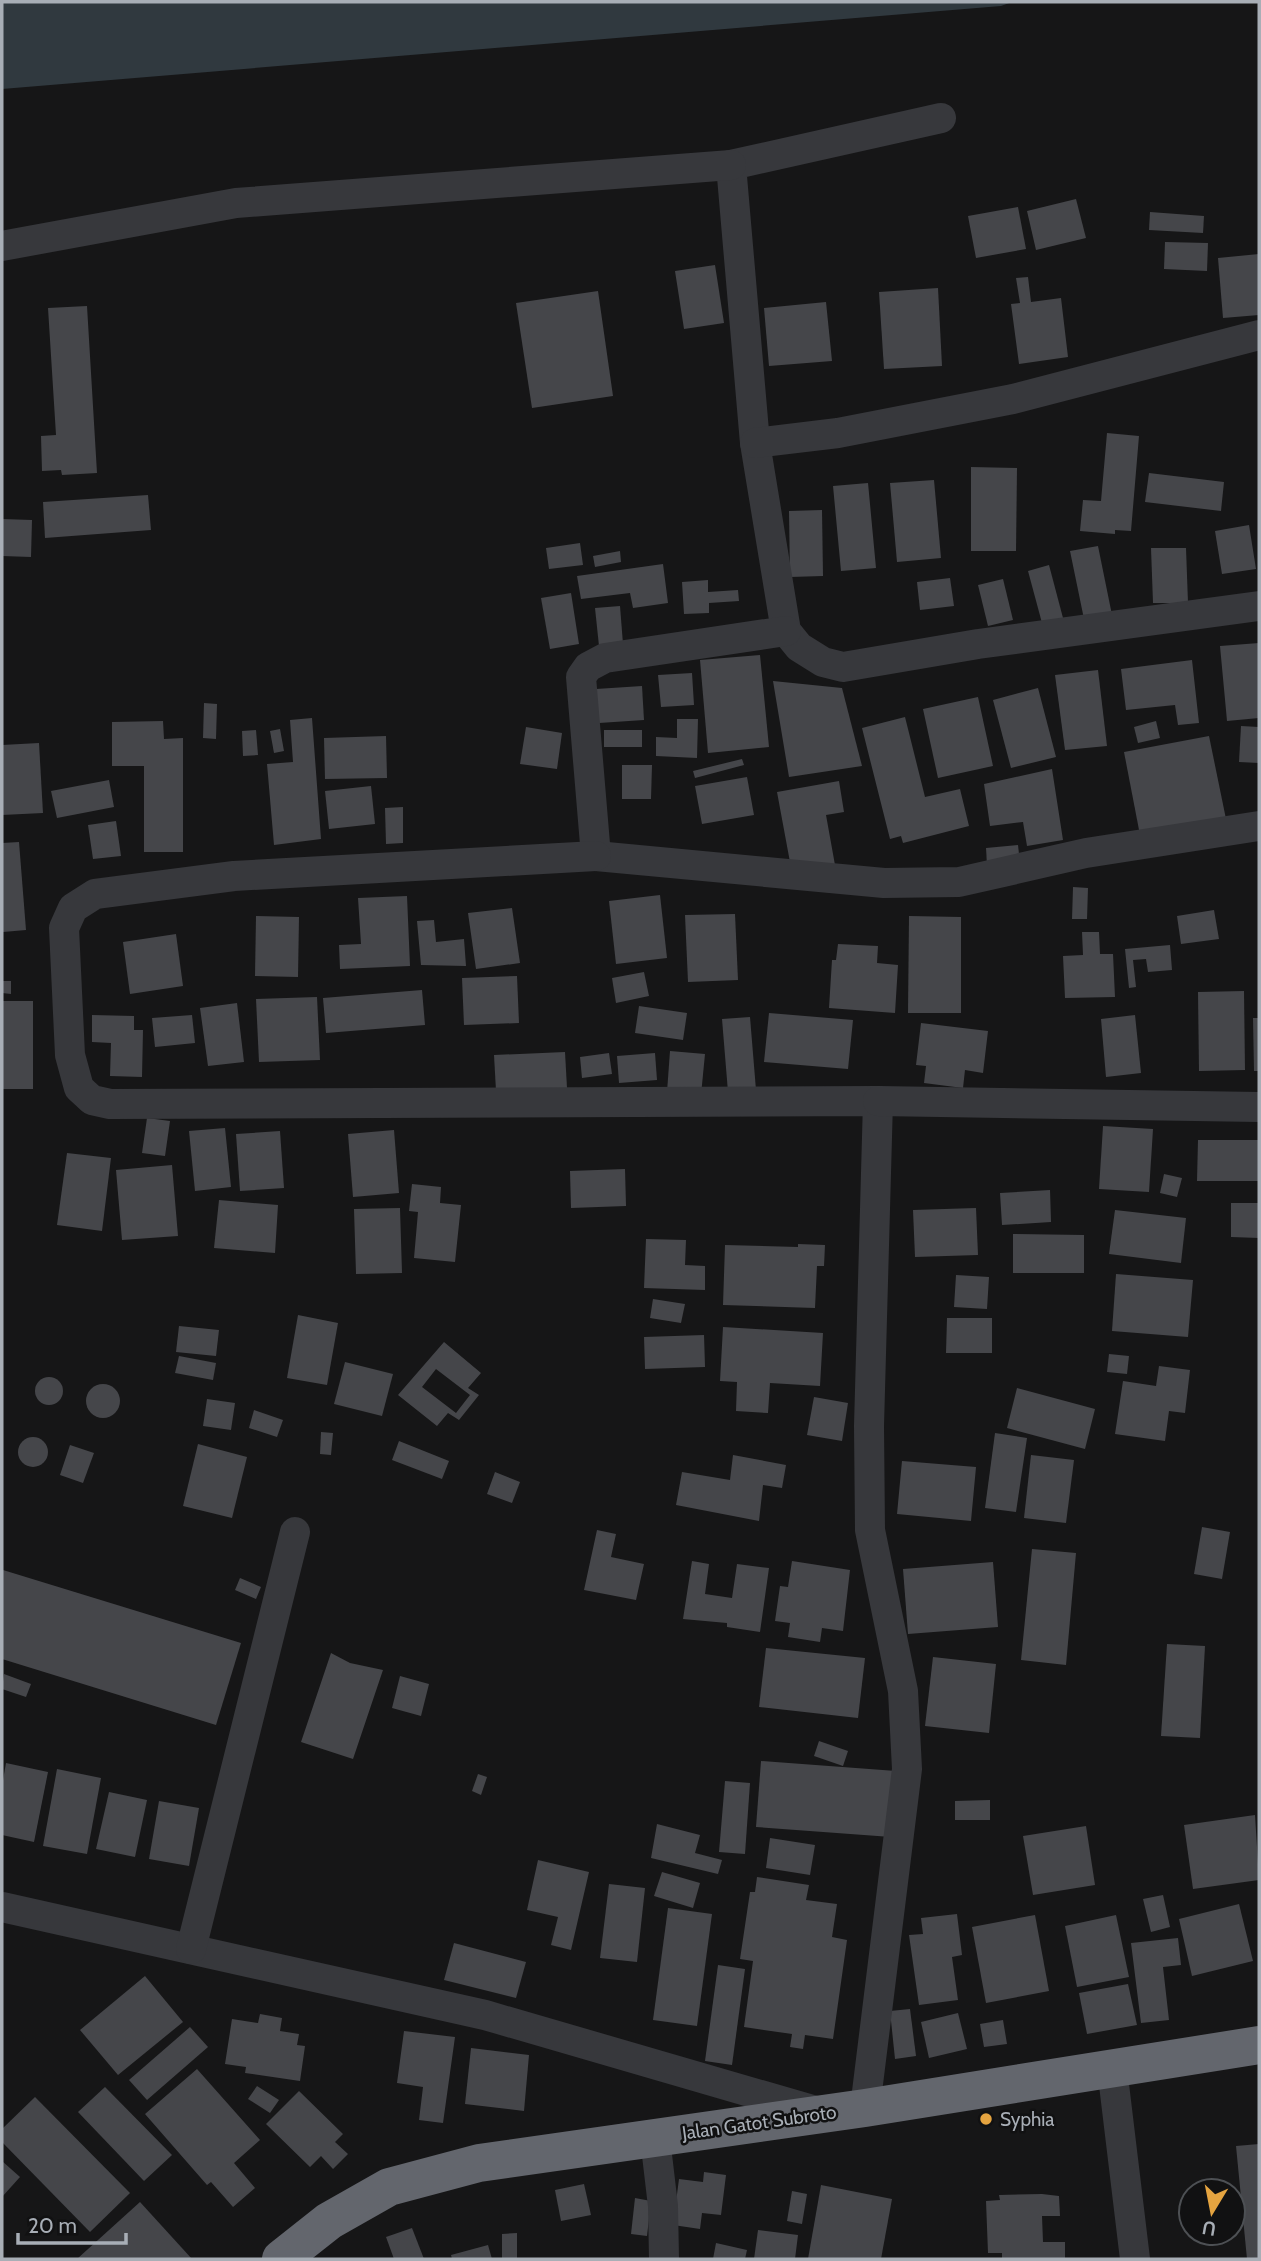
<svg xmlns="http://www.w3.org/2000/svg" width="1261" height="2261" viewBox="0 0 1261 2261" font-family="Cabin,sans-serif">
	<style>
		.water { fill: #30393f }
		.building { fill: #45464a; fill-rule: evenodd }
		.lines { fill: none; stroke-linecap: round; stroke-linejoin: round }
		.street { stroke: #37383c; stroke-width: 30 }
		.highway { stroke: #63666d; stroke-width: 38 }
		.poi-dot { fill: #e5a440; stroke: #111112; stroke-width: 2.5 }
		.labels { text-anchor: middle; stroke-width: 5; stroke-linejoin: round; paint-order: stroke }
		.poi-label { font-size: 19px; fill: #a8aeb6; stroke: #111112; text-anchor: start }
		.street-label { font-size: 19px; fill: #a8aeb6; stroke: #111112 }
	</style>
	<rect width="100%" height="100%" fill="#161617"/>
	<polygon class="water" points="2,2 1012,2 1001,6 2,89"/>
	<g class="building">
		<polygon points="1076,199 1086,238 1036,250 1027,211"/>
		<polygon points="1018,207 1026,249 976,258 968,216"/>
		<polygon points="1150,212 1204,216 1203,233 1149,230"/>
		<polygon points="1165,242 1208,243 1207,271 1164,269"/>
		<polygon points="1259,254 1259,315 1223,318 1218,258"/>
		<polygon points="715,265 724,323 684,329 675,271"/>
		<polygon points="1028,277 1031,302 1061,298 1068,357 1019,364 1011,304 1020,303 1016,278"/>
		<polygon points="938,288 942,366 884,369 879,292"/>
		<polygon points="598,291 613,396 532,408 516,303"/>
		<polygon points="826,302 832,361 769,366 764,308"/>
		<polygon points="87,306 97,473 62,475 61,470 42,471 41,436 56,435 48,308"/>
		<polygon points="1107,433 1139,436 1131,531 1115,530 1115,534 1080,531 1083,500 1101,501"/>
		<polygon points="971,467 1017,468 1016,551 971,551"/>
		<polygon points="1149,473 1224,482 1221,511 1145,502"/>
		<polygon points="934,480 941,558 897,562 890,483"/>
		<polygon points="868,483 876,568 841,571 833,486"/>
		<polygon points="148,495 151,530 45,538 43,502"/>
		<polygon points="822,510 823,576 790,577 789,511"/>
		<polygon points="2,519 32,520 31,557 2,556"/>
		<polygon points="1249,525 1256,569 1222,574 1215,531"/>
		<polygon points="580,543 583,565 549,569 546,548"/>
		<polygon points="1098,546 1112,615 1084,619 1070,551"/>
		<polygon points="1151,548 1186,548 1188,603 1153,603"/>
		<polygon points="620,551 621,562 595,567 593,556"/>
		<polygon points="663,564 668,603 633,608 630,593 581,599 577,576"/>
		<polygon points="1049,565 1063,618 1042,623 1028,571"/>
		<polygon points="950,578 954,606 920,610 917,582"/>
		<polygon points="1003,579 1013,620 988,626 978,585"/>
		<polygon points="708,580 708,592 738,590 739,601 709,603 709,613 684,614 682,582"/>
		<polygon points="571,593 579,644 550,649 541,598"/>
		<polygon points="620,606 623,644 599,646 595,608"/>
		<polygon points="1259,643 1259,718 1227,721 1220,646"/>
		<polygon points="760,655 769,747 708,753 700,660"/>
		<polygon points="1192,660 1199,723 1178,725 1175,705 1126,710 1121,669"/>
		<polygon points="1098,670 1107,746 1065,750 1055,675"/>
		<polygon points="692,673 694,705 661,707 658,675"/>
		<polygon points="773,681 842,688 862,766 789,777"/>
		<polygon points="642,686 644,720 599,723 596,689"/>
		<polygon points="1038,688 1056,757 1011,768 993,700"/>
		<polygon points="978,697 993,766 938,778 923,709"/>
		<polygon points="204,703 217,704 216,739 203,738"/>
		<polygon points="905,717 925,797 960,789 969,826 903,843 901,836 890,839 862,728"/>
		<polygon points="312,718 321,839 274,845 267,764 293,762 290,720"/>
		<polygon points="677,719 698,719 697,758 656,756 656,737 677,738"/>
		<polygon points="163,721 164,739 183,738 183,852 144,852 144,766 112,766 112,722"/>
		<polygon points="1156,721 1160,738 1138,743 1134,727"/>
		<polygon points="1241,726 1259,727 1259,763 1239,762"/>
		<polygon points="526,727 562,733 557,769 520,764"/>
		<polygon points="280,729 284,751 274,753 270,731"/>
		<polygon points="256,730 258,755 243,756 242,731"/>
		<rect x="604" y="730" width="38" height="17"/>
		<polygon points="386,736 387,778 325,779 324,738"/>
		<polygon points="1209,736 1226,819 1140,835 1124,752"/>
		<polygon points="39,743 43,813 2,815 2,745"/>
		<polygon points="742,759 744,765 695,778 693,771"/>
		<polygon points="622,765 652,765 651,799 622,799"/>
		<polygon points="1052,769 1063,840 1027,846 1023,822 990,826 984,784"/>
		<polygon points="747,777 754,815 702,824 695,786"/>
		<polygon points="109,780 114,807 57,818 51,791"/>
		<polygon points="839,781 844,812 826,815 835,865 792,873 777,792"/>
		<polygon points="371,786 375,824 329,829 325,791"/>
		<polygon points="403,807 403,843 386,844 385,808"/>
		<polygon points="116,821 121,856 93,859 88,825"/>
		<polygon points="19,842 26,930 3,932 2,843"/>
		<polygon points="1018,845 1020,863 987,865 986,848"/>
		<polygon points="1073,887 1088,888 1087,919 1072,919"/>
		<polygon points="660,895 667,958 616,964 609,901"/>
		<polygon points="407,896 410,966 340,969 339,945 361,944 358,898"/>
		<polygon points="512,908 520,963 476,969 468,913"/>
		<polygon points="1214,910 1219,939 1181,944 1177,916"/>
		<polygon points="735,914 738,980 688,982 685,915"/>
		<polygon points="256,916 299,917 298,977 255,976"/>
		<polygon points="909,916 961,917 961,1013 908,1013"/>
		<polygon points="434,920 436,942 464,939 466,966 421,965 417,921"/>
		<polygon points="1082,932 1099,932 1100,954 1113,954 1115,997 1065,998 1063,956 1083,955"/>
		<polygon points="176,934 183,986 130,994 123,942"/>
		<polygon points="838,944 878,946 877,963 898,965 895,1013 829,1008 832,960 836,960"/>
		<polygon points="1170,945 1172,970 1148,972 1146,959 1133,960 1136,987 1129,988 1125,949"/>
		<polygon points="644,972 649,996 616,1003 612,978"/>
		<polygon points="517,976 519,1023 464,1025 462,978"/>
		<polygon points="2,981 11,981 11,994 2,993"/>
		<polygon points="422,990 425,1025 326,1033 323,998"/>
		<polygon points="1244,991 1245,1070 1199,1071 1198,992"/>
		<polygon points="317,997 320,1060 259,1062 256,999"/>
		<rect x="2" y="1001" width="31" height="88"/>
		<polygon points="237,1003 244,1062 208,1066 200,1008"/>
		<polygon points="639,1006 687,1013 683,1040 635,1033"/>
		<polygon points="769,1013 853,1020 848,1069 764,1062"/>
		<polygon points="92,1015 134,1016 134,1030 143,1030 142,1077 110,1076 111,1043 92,1042"/>
		<polygon points="192,1015 195,1043 155,1047 152,1018"/>
		<polygon points="1135,1015 1141,1073 1106,1077 1101,1019"/>
		<polygon points="750,1017 756,1090 728,1092 722,1019"/>
		<polygon points="1253,1018 1259,1018 1259,1071 1254,1071"/>
		<polygon points="921,1023 988,1031 983,1073 965,1070 963,1088 924,1083 926,1066 916,1065"/>
		<polygon points="670,1051 705,1054 701,1095 667,1092"/>
		<polygon points="565,1052 567,1088 496,1091 494,1055"/>
		<polygon points="609,1053 612,1074 582,1078 580,1057"/>
		<polygon points="655,1053 657,1080 619,1083 617,1056"/>
		<polygon points="147,1118 170,1121 165,1156 142,1153"/>
		<polygon points="1103,1126 1153,1129 1149,1192 1099,1189"/>
		<polygon points="225,1128 231,1187 195,1191 189,1131"/>
		<polygon points="394,1130 399,1193 353,1197 348,1134"/>
		<polygon points="280,1131 284,1188 240,1191 236,1134"/>
		<polygon points="1198,1140 1259,1140 1259,1181 1197,1181"/>
		<polygon points="67,1153 111,1158 102,1231 57,1225"/>
		<polygon points="172,1165 178,1236 122,1240 116,1170"/>
		<polygon points="625,1169 626,1206 571,1208 570,1171"/>
		<polygon points="1164,1174 1182,1178 1177,1197 1160,1193"/>
		<polygon points="412,1184 441,1187 440,1203 461,1205 455,1262 414,1258 418,1212 409,1211"/>
		<polygon points="1050,1190 1051,1222 1002,1225 1000,1193"/>
		<polygon points="219,1200 278,1205 275,1253 214,1248"/>
		<polygon points="1231,1203 1259,1203 1259,1238 1231,1237"/>
		<polygon points="400,1208 402,1273 356,1274 354,1209"/>
		<polygon points="976,1208 978,1255 915,1257 913,1210"/>
		<polygon points="1115,1210 1186,1218 1181,1263 1109,1254"/>
		<polygon points="1013,1234 1084,1235 1084,1273 1013,1273"/>
		<polygon points="646,1239 686,1240 685,1265 705,1266 705,1290 644,1288"/>
		<polygon points="798,1244 825,1245 824,1266 817,1266 815,1308 723,1305 725,1245 798,1247"/>
		<polygon points="1116,1274 1193,1280 1188,1337 1112,1331"/>
		<polygon points="956,1275 989,1277 987,1309 954,1307"/>
		<polygon points="653,1299 685,1304 681,1323 650,1318"/>
		<polygon points="298,1315 338,1323 327,1385 287,1378"/>
		<polygon points="947,1318 992,1318 992,1353 946,1353"/>
		<polygon points="179,1326 219,1330 216,1356 176,1352"/>
		<polygon points="723,1327 823,1333 820,1386 770,1383 768,1413 736,1411 737,1382 720,1381"/>
		<polygon points="704,1335 705,1367 645,1369 644,1337"/>
		<path d="M444 1342 481 1373 468 1388 479 1395 459 1420 448 1413 437 1426 398 1395ZM436 1369 470 1395 456 1413 422 1387Z"/>
		<polygon points="1109,1354 1129,1356 1127,1374 1107,1372"/>
		<polygon points="179,1356 216,1363 213,1380 175,1373"/>
		<polygon points="345,1362 393,1374 382,1416 334,1404"/>
		<polygon points="1159,1366 1190,1370 1185,1413 1169,1411 1165,1441 1115,1434 1123,1381 1156,1386"/>
		<circle cx="49" cy="1391" r="14"/>
		<circle cx="103" cy="1401" r="17"/>
		<polygon points="1017,1388 1095,1409 1085,1449 1007,1428"/>
		<polygon points="814,1397 848,1403 842,1441 807,1435"/>
		<polygon points="207,1399 235,1403 231,1430 203,1426"/>
		<polygon points="254,1410 283,1420 277,1437 249,1428"/>
		<polygon points="321,1432 333,1433 331,1455 320,1454"/>
		<polygon points="995,1433 1027,1438 1016,1512 985,1508"/>
		<circle cx="33" cy="1452" r="15"/>
		<polygon points="399,1441 449,1461 442,1479 392,1460"/>
		<polygon points="198,1444 247,1457 232,1518 183,1506"/>
		<polygon points="70,1445 94,1453 83,1483 60,1475"/>
		<polygon points="733,1455 786,1465 782,1488 763,1485 759,1521 676,1505 682,1472 730,1480"/>
		<polygon points="1031,1455 1074,1460 1066,1523 1024,1518"/>
		<polygon points="902,1461 976,1467 971,1521 897,1514"/>
		<polygon points="495,1472 520,1482 512,1503 487,1494"/>
		<polygon points="1202,1527 1230,1532 1222,1579 1194,1574"/>
		<polygon points="597,1530 616,1534 611,1557 644,1564 636,1600 584,1590"/>
		<polygon points="1032,1549 1076,1553 1066,1665 1021,1660"/>
		<polygon points="692,1561 709,1564 705,1594 732,1598 737,1564 769,1568 760,1632 727,1627 727,1623 683,1619"/>
		<polygon points="792,1561 850,1570 843,1631 822,1628 820,1642 788,1637 790,1623 775,1621 780,1586 788,1587"/>
		<polygon points="993,1562 998,1627 908,1634 903,1569"/>
		<polygon points="3,1570 241,1643 216,1725 2,1659"/>
		<polygon points="240,1578 261,1587 256,1599 235,1590"/>
		<polygon points="1167,1644 1205,1646 1200,1738 1161,1736"/>
		<polygon points="766,1648 865,1658 858,1718 759,1707"/>
		<polygon points="331,1653 350,1663 383,1670 353,1759 301,1742"/>
		<polygon points="933,1657 996,1664 989,1733 925,1726"/>
		<polygon points="4,1674 31,1684 26,1697 2,1689"/>
		<polygon points="400,1676 429,1684 421,1716 392,1708"/>
		<polygon points="819,1741 848,1751 843,1766 814,1756"/>
		<polygon points="761,1761 896,1771 891,1837 756,1827"/>
		<polygon points="6,1763 48,1772 34,1842 2,1835 2,1786"/>
		<polygon points="57,1769 101,1778 87,1854 43,1846"/>
		<polygon points="478,1774 487,1777 481,1795 472,1791"/>
		<polygon points="725,1781 750,1783 745,1854 719,1852"/>
		<polygon points="109,1792 147,1800 135,1857 96,1849"/>
		<polygon points="990,1800 990,1820 955,1820 955,1801"/>
		<polygon points="159,1801 199,1808 189,1866 149,1859"/>
		<polygon points="1255,1815 1259,1880 1193,1889 1184,1825"/>
		<polygon points="657,1824 700,1835 695,1853 722,1860 718,1874 651,1858"/>
		<polygon points="1086,1826 1095,1885 1033,1895 1023,1836"/>
		<polygon points="770,1838 815,1845 810,1875 766,1868"/>
		<polygon points="538,1860 589,1872 571,1950 551,1945 558,1917 527,1910"/>
		<polygon points="662,1872 700,1883 693,1908 654,1896"/>
		<polygon points="757,1877 809,1885 806,1900 837,1904 832,1937 847,1940 833,2039 805,2035 803,2049 790,2047 792,2034 744,2027 753,1961 740,1959 750,1892 755,1892"/>
		<polygon points="609,1884 645,1888 637,1962 600,1958"/>
		<polygon points="1163,1895 1170,1927 1151,1932 1143,1899"/>
		<polygon points="1239,1904 1253,1961 1192,1976 1179,1919"/>
		<polygon points="668,1908 712,1914 697,2026 653,2020"/>
		<polygon points="957,1914 962,1955 952,1957 958,2000 919,2005 909,1935 923,1934 921,1918"/>
		<polygon points="1035,1915 1049,1991 986,2003 972,1927"/>
		<polygon points="1116,1915 1129,1977 1077,1987 1065,1926"/>
		<polygon points="1178,1938 1181,1965 1163,1967 1169,2020 1141,2023 1131,1943"/>
		<polygon points="454,1943 526,1962 516,1998 444,1980"/>
		<polygon points="718,1965 745,1969 732,2065 705,2061"/>
		<polygon points="145,1976 183,2022 118,2075 80,2030"/>
		<polygon points="1128,1984 1137,2025 1087,2034 1079,1993"/>
		<polygon points="910,2009 916,2056 895,2059 890,2011"/>
		<polygon points="958,2013 967,2049 929,2058 921,2022"/>
		<polygon points="260,2014 282,2018 280,2031 299,2034 297,2045 305,2046 300,2081 245,2073 246,2067 225,2064 232,2019 258,2023"/>
		<polygon points="1003,2020 1007,2044 984,2047 980,2024"/>
		<polygon points="190,2027 208,2047 147,2100 129,2080"/>
		<polygon points="404,2031 455,2037 443,2123 419,2120 423,2087 397,2083"/>
		<polygon points="471,2048 529,2055 524,2111 465,2104"/>
		<polygon points="197,2069 260,2140 234,2163 255,2188 233,2207 211,2182 207,2185 145,2114"/>
		<polygon points="257,2086 279,2100 270,2113 248,2099"/>
		<polygon points="105,2087 172,2155 144,2181 78,2112"/>
		<polygon points="299,2091 343,2134 335,2142 348,2154 333,2169 321,2156 310,2167 266,2124"/>
		<polygon points="35,2097 130,2193 90,2232 2,2142 2,2129"/>
		<polygon points="1259,2144 1259,2259 1247,2259 1236,2146"/>
		<polygon points="2,2161 20,2177 2,2197"/>
		<polygon points="704,2172 726,2175 721,2215 702,2213 700,2229 673,2225 679,2179 703,2182"/>
		<polygon points="584,2184 591,2215 561,2221 555,2190"/>
		<polygon points="821,2185 892,2199 881,2259 808,2259"/>
		<polygon points="792,2191 807,2194 802,2224 787,2221"/>
		<polygon points="1042,2194 1059,2196 1060,2216 1042,2216 1043,2242 1065,2242 1065,2259 1002,2259 1002,2253 988,2253 986,2201 1000,2200 999,2195"/>
		<polygon points="635,2198 651,2201 647,2236 631,2234"/>
		<polygon points="140,2202 192,2259 77,2259"/>
		<polygon points="412,2228 424,2259 394,2259 386,2237"/>
		<polygon points="758,2230 798,2235 795,2259 754,2259"/>
		<polygon points="517,2233 517,2259 502,2259 502,2234"/>
		<polygon points="716,2243 747,2250 745,2259 713,2259"/>
		<polygon points="488,2245 492,2259 452,2259 451,2255"/>
	</g>
	<g class="lines">
		<g class="street">
			<polyline points="941,118 731,165 755,443 786,631 799,647 823,662 843,667 978,644 1259,606"/>
			<polyline points="2,246 236,203 731,165"/>
			<polyline points="755,443 838,433 1013,399 1259,335"/>
			<polyline points="786,631 605,658 588,667 581,677 596,856 884,883 959,882 1086,853 1259,826"/>
			<polyline points="596,856 234,876 95,894 73,908 64,928 70,1055 79,1088 92,1100 110,1104 878,1101 869,1426 870,1530 903,1691 907,1769 865,2108"/>
			<polyline points="878,1101 1259,1107"/>
			<polyline points="2,1907 485,2015 819,2112"/>
			<polyline points="191,1949 295,1532"/>
			<polyline points="1112,2068 1135,2259"/>
			<polyline points="655,2138 663,2206 664,2259"/>
		</g>
		<polyline class="highway" points="281,2259 329,2221 389,2187 479,2163 865,2108 1259,2045"/>
	</g>
	<circle class="poi-dot" cx="986" cy="2119" r="7"/>
	<g class="labels">
		<g class="poi-label">
			<text x="1000" y="2126">Syphia</text>
		</g>
		<g class="street-label">
			<text transform="translate(759 2122) rotate(-8)" y="7">Jalan Gatot Subroto</text>
		</g>
	</g>
	<rect width="1261" height="2261" fill="none" stroke="#a8aeb6" stroke-width="7"/>
	<g transform="translate(1212 2212) rotate(190)"><circle r="33" fill="#111112" stroke="#4d5054" stroke-width="2"/>
	<path d="M0-5L12 26L0 18L-12 26Z" fill="#e5a440"/>
	<text y="-10" font-size="19" font-weight="bold" text-anchor="middle" fill="#a8aeb6">U</text>
	</g>
	<path d="M18 2233v10h108v-10" fill="none" stroke="#a8aeb6" stroke-width="3.5"/>
	<text x="28" y="2233" font-size="21" fill="#a8aeb6" stroke="#111112" stroke-width="5" paint-order="stroke">20 m</text>
</svg>
